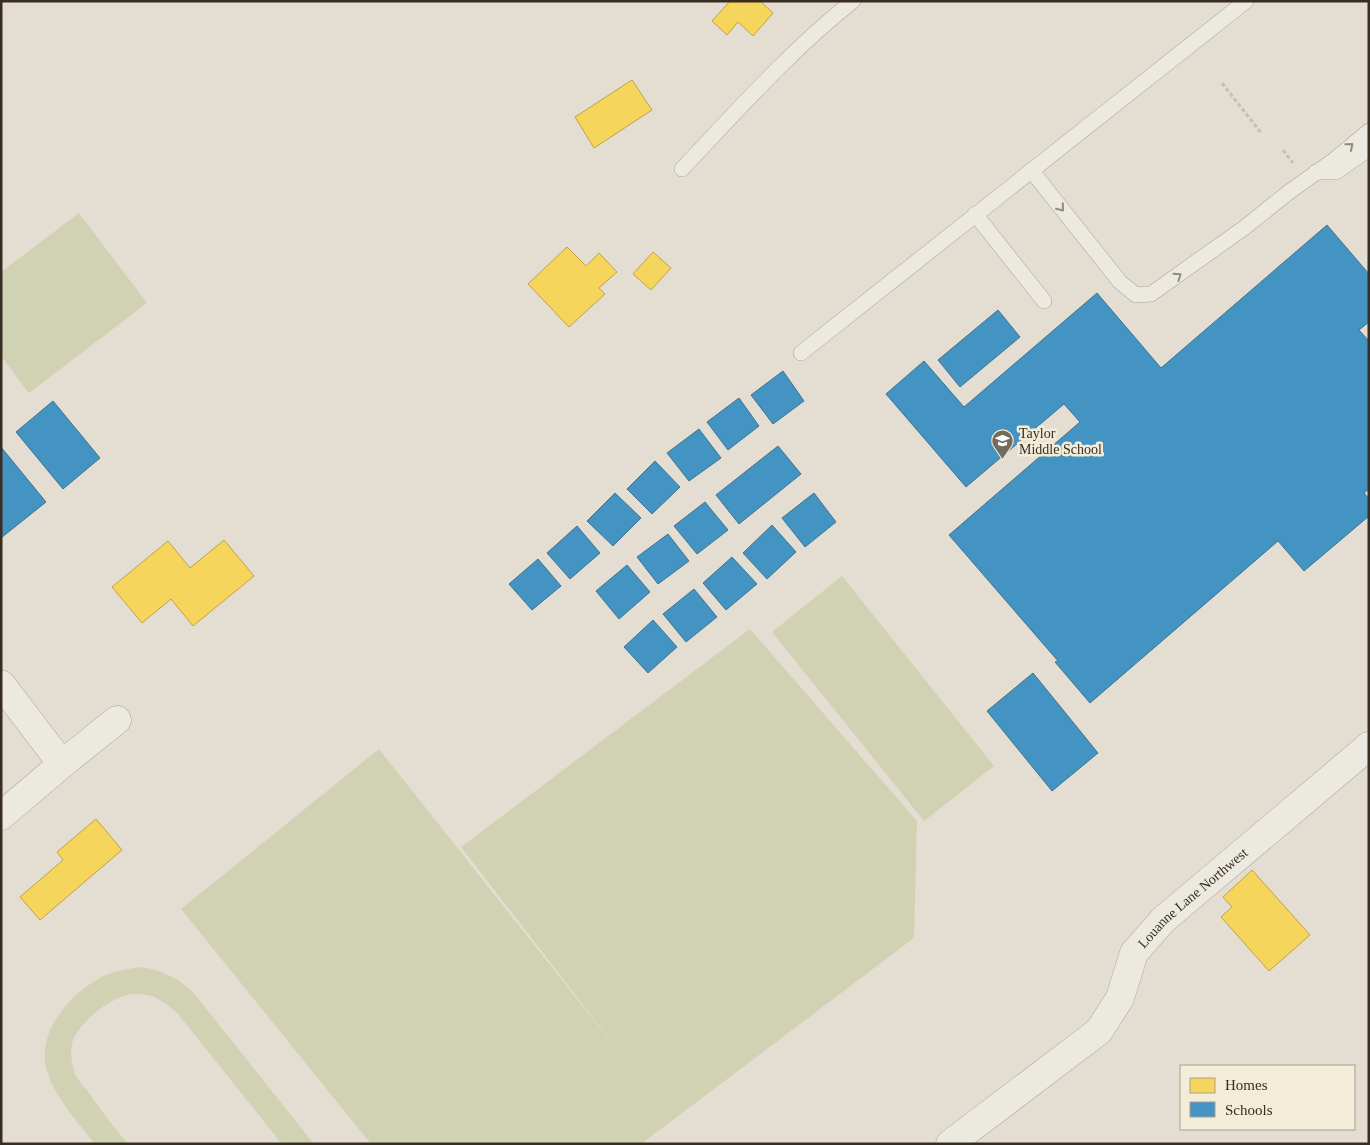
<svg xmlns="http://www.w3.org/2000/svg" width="1370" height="1145" viewBox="0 0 1370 1145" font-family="Georgia,serif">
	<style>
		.green { fill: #d1d2b4 }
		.homes { fill: #f6d55c; stroke: #bda34a }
		.schools { fill: #4393c3; stroke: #407492 }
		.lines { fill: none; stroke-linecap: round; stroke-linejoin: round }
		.lane-casing { stroke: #a9a399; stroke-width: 16 }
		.street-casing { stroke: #a9a399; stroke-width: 29 }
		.path { stroke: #c4c0b8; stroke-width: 3; stroke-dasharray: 4 2.5; stroke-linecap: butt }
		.lane { stroke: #ece9e1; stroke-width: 15 }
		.street { stroke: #ece9e1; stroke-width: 28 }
		.oneway { stroke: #928b81 }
		.labels { text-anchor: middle; stroke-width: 5; stroke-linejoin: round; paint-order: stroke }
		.poi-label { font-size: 14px; fill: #382d21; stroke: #f3ecd8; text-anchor: start }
		.street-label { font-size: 14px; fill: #382d21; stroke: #f3ecd8 }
	</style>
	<rect width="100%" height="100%" fill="#e3ded1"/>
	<g class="green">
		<polygon points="79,213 147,303 29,393 1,356 1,272"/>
		<polygon points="842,576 994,766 924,821 772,632"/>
		<polygon points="750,629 917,821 914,938 641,1144 371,1144 181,909 379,749 627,1062 461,847"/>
		<path d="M141 967C165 972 173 975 192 991L314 1144H282L178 1014C166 1003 155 994 138 994 116 992 81 1020 73 1040 70 1050 71 1061 74 1070 75 1077 82 1084 86 1089 99 1108 113 1126 128 1144H95C77 1121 56 1099 47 1071 35 1032 72 991 104 976 116 970 128 969 141 967Z"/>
	</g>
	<g class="homes">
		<polygon points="730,1 760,1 773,13 753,36 738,22 727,35 712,21"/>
		<polygon points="632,80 652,110 594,148 575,117"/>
		<polygon points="567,247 586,266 599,253 617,272 599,288 605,294 569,327 528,284"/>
		<polygon points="653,252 671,268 651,290 633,274"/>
		<polygon points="224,540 254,576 193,626 171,599 142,623 112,587 168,541 190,568"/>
		<polygon points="96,819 122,850 40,920 20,897 63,860 57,852"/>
		<polygon points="1252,870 1310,935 1269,971 1221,917 1232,907 1223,897"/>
	</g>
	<g class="schools">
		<polygon points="1327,225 1369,274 1369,322 1359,330 1369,341 1369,489 1364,493 1369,499 1369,516 1304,571 1278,541 1090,703 1055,662 1058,661 949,535 1080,422 1064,404 966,487 886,394 924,361 964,407 1097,293 1161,368"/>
		<polygon points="998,310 1020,337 960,387 938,360"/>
		<polygon points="783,371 804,401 773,424 751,395"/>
		<polygon points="739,398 759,426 728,450 707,422"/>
		<polygon points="53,401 100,458 63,489 16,432"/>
		<polygon points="699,429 721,458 689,481 667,453"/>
		<polygon points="778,446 801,474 739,524 716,495"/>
		<polygon points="1,447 46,502 1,538"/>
		<polygon points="655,461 680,487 652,514 627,489"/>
		<polygon points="615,493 641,518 613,546 587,521"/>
		<polygon points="814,493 836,522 805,547 782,518"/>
		<polygon points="705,502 728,530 697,554 674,526"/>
		<polygon points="772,525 796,552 767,579 743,553"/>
		<polygon points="577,526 600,553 570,579 547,553"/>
		<polygon points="668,534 689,561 658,584 637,557"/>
		<polygon points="732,557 757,584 726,610 703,583"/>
		<polygon points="538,559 561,586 532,610 509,584"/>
		<polygon points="627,565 650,592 619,619 596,591"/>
		<polygon points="694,589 717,617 686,642 663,614"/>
		<polygon points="653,620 677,647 648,673 624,647"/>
		<polygon points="1033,673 1098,753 1052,791 987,711"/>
	</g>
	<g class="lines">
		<defs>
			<g id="lane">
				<path d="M682 169C737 111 790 51 853 1"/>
				<polyline points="1031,170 1120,282 1136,295 1151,294 1244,228 1289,192 1334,160 1369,131"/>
				<polyline points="1316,172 1336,172 1369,149"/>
				<polyline points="975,214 1044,301"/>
				<polyline points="801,353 1246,1"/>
			</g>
			<g id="street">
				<polyline points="1,684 62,764 1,816"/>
				<polyline points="62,764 117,720"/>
				<path id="s1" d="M950 1144 1099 1031 1120 998 1134 953 1163 920 1369 746"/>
			</g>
		</defs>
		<use href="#lane" class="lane-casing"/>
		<use href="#street" class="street-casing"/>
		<g class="path">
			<polyline points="1222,83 1262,134"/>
			<polyline points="1283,150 1293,163"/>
		</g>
		<use href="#lane" class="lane"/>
		<use href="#street" class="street"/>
	</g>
	<defs><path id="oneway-chevron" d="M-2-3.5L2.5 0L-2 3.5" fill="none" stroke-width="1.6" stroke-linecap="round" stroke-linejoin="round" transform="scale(1.25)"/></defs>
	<g class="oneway">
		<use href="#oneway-chevron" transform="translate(1350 146) rotate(-40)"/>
		<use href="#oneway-chevron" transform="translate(1061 208) rotate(51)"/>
		<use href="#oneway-chevron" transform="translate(1178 276) rotate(-34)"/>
	</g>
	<defs>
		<symbol id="school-pin" viewBox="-11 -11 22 30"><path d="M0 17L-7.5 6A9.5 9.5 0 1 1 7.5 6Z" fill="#746b5f" stroke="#f3ecd8"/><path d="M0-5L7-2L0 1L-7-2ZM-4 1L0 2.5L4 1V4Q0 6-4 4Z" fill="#fff"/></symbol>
	</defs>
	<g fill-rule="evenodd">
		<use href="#school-pin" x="990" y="428" width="25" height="34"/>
	</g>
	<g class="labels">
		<g class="poi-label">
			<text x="1019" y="438">Taylor<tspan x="1019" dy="16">Middle School</tspan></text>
		</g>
		<g class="street-label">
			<text dy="5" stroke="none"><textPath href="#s1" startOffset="354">Louanne Lane Northwest</textPath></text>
		</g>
	</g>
	<rect width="1370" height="1145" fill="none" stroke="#382d21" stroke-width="5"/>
	<rect x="1180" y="1065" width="175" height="65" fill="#f3ecd8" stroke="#a8a08f"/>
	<rect x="1190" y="1078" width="25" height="15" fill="#f6d55c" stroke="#a8a08f"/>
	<text x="1225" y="1090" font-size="15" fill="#382d21">Homes</text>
	<rect x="1190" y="1102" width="25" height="15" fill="#4393c3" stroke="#a8a08f"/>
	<text x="1225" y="1115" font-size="15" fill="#382d21">Schools</text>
</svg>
